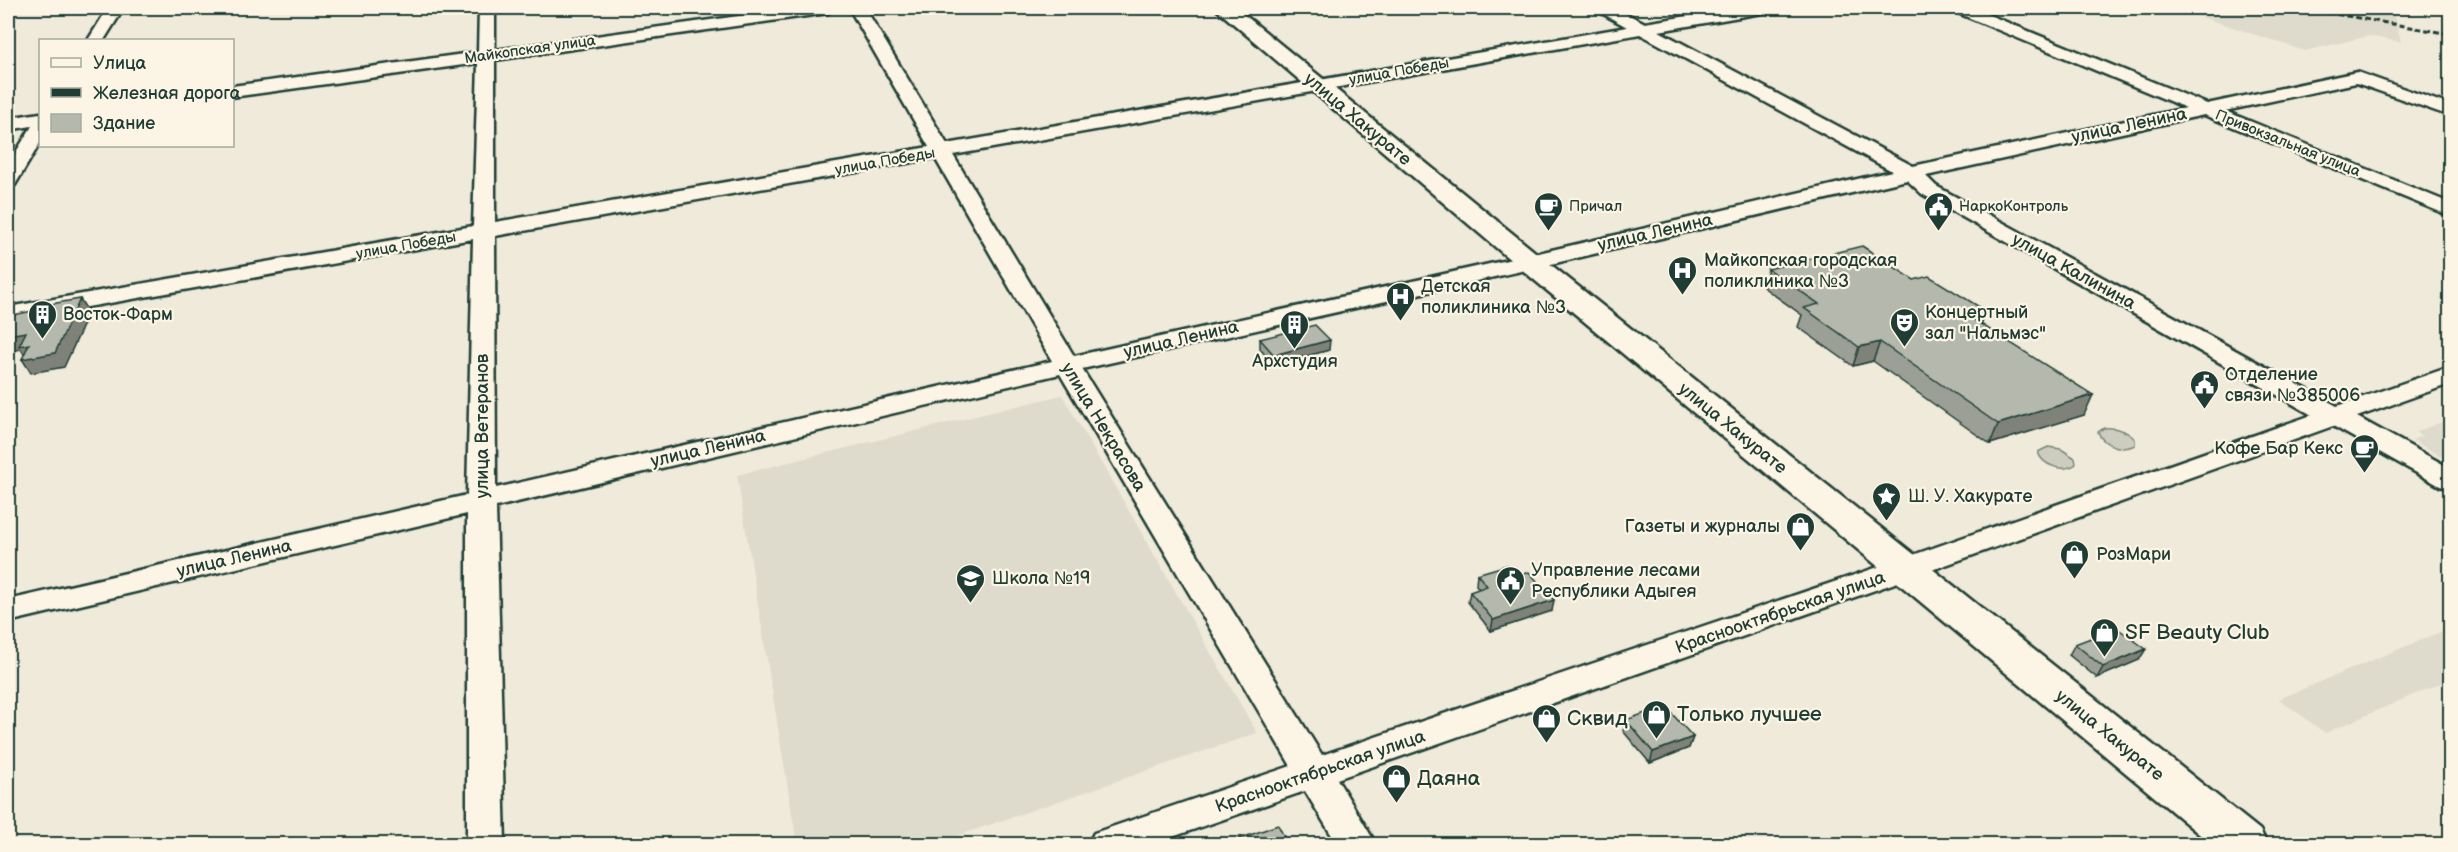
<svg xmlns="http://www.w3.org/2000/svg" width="2458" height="852" viewBox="0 0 2458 852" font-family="'Balsamiq Sans',sans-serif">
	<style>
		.built { fill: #dedbcc }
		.green { fill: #cccdbf; stroke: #76857a; stroke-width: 1.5 }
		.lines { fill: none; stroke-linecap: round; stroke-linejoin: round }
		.minor-casing { stroke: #1f3d34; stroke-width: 5 }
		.major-casing { stroke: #1f3d34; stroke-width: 5 }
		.minor { fill: #fcf5e5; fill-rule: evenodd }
		.major { fill: #fcf5e5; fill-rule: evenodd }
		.rail { stroke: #1f3d34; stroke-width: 3; stroke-dasharray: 6 3; stroke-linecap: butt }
		.wall { fill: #9c9f95; stroke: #1f3d34; stroke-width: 1.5 }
		.shaded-wall { fill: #7f8279; stroke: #1f3d34; stroke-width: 1.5 }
		.building { fill: #b5b9ad; stroke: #1f3d34; stroke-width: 1.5 }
		.labels { text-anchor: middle; stroke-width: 4.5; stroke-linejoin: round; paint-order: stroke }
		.far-street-label { font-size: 15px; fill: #1f3d34; stroke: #fcf5e5 }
		.far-poi-label { font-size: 15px; fill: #1f3d34; stroke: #fcf5e5; text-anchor: start }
		.street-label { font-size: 18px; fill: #1f3d34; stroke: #fcf5e5 }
		.poi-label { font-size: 18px; fill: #1f3d34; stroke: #fcf5e5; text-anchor: start }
		.near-poi-label { font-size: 21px; fill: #1f3d34; stroke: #fcf5e5; text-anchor: start }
	</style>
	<rect width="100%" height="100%" fill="#efeada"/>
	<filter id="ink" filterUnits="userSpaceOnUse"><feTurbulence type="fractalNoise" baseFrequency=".0167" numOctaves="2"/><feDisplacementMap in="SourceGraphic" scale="12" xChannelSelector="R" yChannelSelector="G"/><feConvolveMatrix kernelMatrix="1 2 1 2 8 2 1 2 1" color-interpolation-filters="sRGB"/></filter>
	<g filter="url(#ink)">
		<g class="built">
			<polygon points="2174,8 2392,8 2401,42 2369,36 2305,51"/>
			<polygon points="1062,395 1257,733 933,844 797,844 737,475"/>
			<polygon points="2450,419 2450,461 2412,440 2422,436 2415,432"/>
			<polygon points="2450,628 2450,679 2325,733 2279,699"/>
		</g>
		<g class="green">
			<path d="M2104 428C2116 427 2127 431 2135 439V445C2123 451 2103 446 2098 432Z"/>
			<path d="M2048 447 2061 449 2075 458 2076 464C2064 473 2042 466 2038 452Z"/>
		</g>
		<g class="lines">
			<defs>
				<g id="minor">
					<polygon points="108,8 124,8 104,40 88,40"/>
					<path d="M479 8H495V50L797 8H836L828 13 495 60V222L929 147 849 8H865L947 144 1627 27 1598 11 1596 8H1615L1645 23 1737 8H1770L1768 11 1762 13 1659 31 1913 166 2186 108 1953 11 1951 8H1972L2207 104 2357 72 2450 105V116L2356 83 2225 111 2450 203V216L2204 115 1926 176 1936 186 2337 406 2450 367V384L2357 417 2450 468V489L2440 486 2333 426 1915 576 1337 779 1376 844H1337L1305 791 1152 844H1088L1094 833 1291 766 1060 374 496 507 505 844H467V514L8 622V600L467 495 473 239 8 321V307L473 226 478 63 232 97V86L478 52ZM1640 34 1892 171 1530 255 1074 356 953 155ZM935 158 1052 361 496 488 495 236ZM1907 180 1922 194 2312 415 1893 562 1322 755 1082 369 1530 269Z"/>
					<polygon points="40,113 40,143 15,185 8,187 8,165 32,126 8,130 8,118"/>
				</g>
				<polygon id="major" points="1215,8 1236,8 1540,256 2260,830 2267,844 2211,844 1520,268"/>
			</defs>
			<use href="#minor" class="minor-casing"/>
			<use href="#major" class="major-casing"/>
			<use href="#minor" class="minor"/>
			<use href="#major" class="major"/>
			<g class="rail">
				<polyline points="2301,8 2450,34"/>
				<polyline points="2427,8 2450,15"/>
			</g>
		</g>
		<g class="wall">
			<polygon points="1768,269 1914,280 1986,311 1981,324 2084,415 1990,444 1873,361 1853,366 1798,327 1802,315 1763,287"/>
			<polygon points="1260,339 1329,350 1274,365 1260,349"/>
			<polygon points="1477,574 1517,576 1552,611 1491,631 1468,602 1470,592 1479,589 1476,585"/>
			<polygon points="2075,644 2139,660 2097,678 2069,655"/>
			<polygon points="1626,720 1693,737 1689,748 1650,763 1623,731"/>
		</g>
		<g class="shaded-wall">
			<polygon points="80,299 89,313 64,367 31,373 22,359 26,358 21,349 8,352 8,335"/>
			<polygon points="1986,311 1979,330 1968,316"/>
			<polygon points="1330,340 1329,350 1274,365 1274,355"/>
			<polygon points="1880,342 1873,361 1853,366 1859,347"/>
			<polygon points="2093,395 2084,415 1990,444 1998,424"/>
			<polygon points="1554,600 1552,611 1491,631 1493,620"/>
			<polygon points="2146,649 2139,660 2097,678 2103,667"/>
			<polygon points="1693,737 1689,748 1650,763 1653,752"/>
		</g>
		<g class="building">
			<polygon points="1862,246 1914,280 1929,276 1986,311 1968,316 2093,395 1998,424 1880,342 1859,347 1804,308 1819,304 1768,269"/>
			<polygon points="80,299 55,353 22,359 29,344 19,346 26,332 8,335 8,316 37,310 39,306"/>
			<polygon points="1315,325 1330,340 1274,355 1260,339"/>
			<polygon points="1507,565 1517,576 1529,572 1554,600 1493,620 1470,592 1487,586 1477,574"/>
			<polygon points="2117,628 2146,649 2103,667 2075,644"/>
			<polygon points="1665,706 1693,737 1653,752 1626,720"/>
			<polygon points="1278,825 1288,844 1225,844"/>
		</g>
	</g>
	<defs>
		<symbol id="cafe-pin" viewBox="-11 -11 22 30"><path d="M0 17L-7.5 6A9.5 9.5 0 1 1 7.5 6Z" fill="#1f3d34" stroke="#fcf5e5"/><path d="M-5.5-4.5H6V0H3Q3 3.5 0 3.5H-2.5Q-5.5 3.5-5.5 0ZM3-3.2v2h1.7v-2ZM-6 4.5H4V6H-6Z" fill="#fff"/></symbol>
		<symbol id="civic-pin" viewBox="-11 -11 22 30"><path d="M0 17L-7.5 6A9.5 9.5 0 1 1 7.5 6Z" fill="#1f3d34" stroke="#fcf5e5"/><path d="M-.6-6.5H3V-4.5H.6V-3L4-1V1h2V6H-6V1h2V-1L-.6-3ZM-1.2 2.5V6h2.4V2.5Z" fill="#fff"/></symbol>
		<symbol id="hospital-pin" viewBox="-11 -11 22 30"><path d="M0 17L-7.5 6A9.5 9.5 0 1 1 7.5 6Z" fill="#1f3d34" stroke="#fcf5e5"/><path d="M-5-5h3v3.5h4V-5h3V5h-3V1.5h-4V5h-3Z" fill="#fff"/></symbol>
		<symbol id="building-pin" viewBox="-11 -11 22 30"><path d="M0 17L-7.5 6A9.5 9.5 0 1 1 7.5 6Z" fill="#1f3d34" stroke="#fcf5e5"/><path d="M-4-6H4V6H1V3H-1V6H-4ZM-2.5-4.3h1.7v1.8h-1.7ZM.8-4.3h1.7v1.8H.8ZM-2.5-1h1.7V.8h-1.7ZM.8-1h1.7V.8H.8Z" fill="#fff"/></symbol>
		<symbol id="theatre-pin" viewBox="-11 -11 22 30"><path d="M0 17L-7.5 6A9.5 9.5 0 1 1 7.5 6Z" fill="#1f3d34" stroke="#fcf5e5"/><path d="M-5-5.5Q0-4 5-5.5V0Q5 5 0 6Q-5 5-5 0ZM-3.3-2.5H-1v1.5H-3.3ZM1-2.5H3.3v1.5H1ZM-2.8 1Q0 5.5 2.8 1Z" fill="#fff"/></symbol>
		<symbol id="sight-pin" viewBox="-11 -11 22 30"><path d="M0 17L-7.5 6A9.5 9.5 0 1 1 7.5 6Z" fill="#1f3d34" stroke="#fcf5e5"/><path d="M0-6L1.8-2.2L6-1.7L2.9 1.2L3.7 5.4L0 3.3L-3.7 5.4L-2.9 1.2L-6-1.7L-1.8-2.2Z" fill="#fff"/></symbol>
		<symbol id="shop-pin" viewBox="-11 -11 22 30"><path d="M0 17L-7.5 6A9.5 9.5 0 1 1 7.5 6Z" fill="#1f3d34" stroke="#fcf5e5"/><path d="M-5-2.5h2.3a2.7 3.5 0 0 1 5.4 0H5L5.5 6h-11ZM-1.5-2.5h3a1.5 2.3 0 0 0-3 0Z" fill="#fff"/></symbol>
		<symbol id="school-pin" viewBox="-11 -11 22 30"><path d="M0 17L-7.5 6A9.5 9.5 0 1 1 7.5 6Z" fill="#1f3d34" stroke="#fcf5e5"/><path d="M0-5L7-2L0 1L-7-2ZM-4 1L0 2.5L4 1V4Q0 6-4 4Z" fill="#fff"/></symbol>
	</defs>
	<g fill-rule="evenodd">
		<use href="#cafe-pin" x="1532" y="190" width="33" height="45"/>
		<use href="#civic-pin" x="1922" y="190" width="33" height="45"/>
		<use href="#hospital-pin" x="1666" y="254" width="33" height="45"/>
		<use href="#hospital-pin" x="1384" y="280" width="33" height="45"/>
		<use href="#building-pin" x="26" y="298" width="33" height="45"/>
		<use href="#theatre-pin" x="1888" y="306" width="33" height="45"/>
		<use href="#building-pin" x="1278" y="308" width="33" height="45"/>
		<use href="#civic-pin" x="2188" y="368" width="33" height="45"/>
		<use href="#cafe-pin" x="2348" y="432" width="33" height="45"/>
		<use href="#sight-pin" x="1870" y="480" width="33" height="45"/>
		<use href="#shop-pin" x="1784" y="510" width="33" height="45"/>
		<use href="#shop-pin" x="2058" y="538" width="33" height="45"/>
		<use href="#school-pin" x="954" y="562" width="33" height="45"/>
		<use href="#civic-pin" x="1494" y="564" width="33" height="45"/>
		<use href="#shop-pin" x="2088" y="616" width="33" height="45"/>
		<use href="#shop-pin" x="1640" y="698" width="33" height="45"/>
		<use href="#shop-pin" x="1530" y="702" width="33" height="45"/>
		<use href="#shop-pin" x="1380" y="762" width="33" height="45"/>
	</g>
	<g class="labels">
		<g class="far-street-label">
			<text transform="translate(530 49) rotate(-8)" y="5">Майкопская улица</text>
			<text transform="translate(1399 71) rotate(-10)" y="5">улица Победы</text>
			<text transform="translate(2288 143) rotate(22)" y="5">Привокзальная улица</text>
			<text transform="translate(885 161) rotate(-10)" y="5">улица Победы</text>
			<text transform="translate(406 245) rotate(-10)" y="5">улица Победы</text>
		</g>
		<g class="far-poi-label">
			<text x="1569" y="211">Причал</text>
			<text x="1959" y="211">НаркоКонтроль</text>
		</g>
		<g class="street-label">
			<text transform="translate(1358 119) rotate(40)" y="6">улица Хакурате</text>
			<text transform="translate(2129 125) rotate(-12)" y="6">улица Ленина</text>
			<text transform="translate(1655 232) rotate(-13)" y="6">улица Ленина</text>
			<text transform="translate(2074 271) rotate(29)" y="6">улица Калинина</text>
			<text transform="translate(1181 339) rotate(-13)" y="6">улица Ленина</text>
			<text transform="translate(482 426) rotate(-90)" y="6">улица Ветеранов</text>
			<text transform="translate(1104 427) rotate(59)" y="6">улица Некрасова</text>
			<text transform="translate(1733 428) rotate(39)" y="6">улица Хакурате</text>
			<text transform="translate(708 448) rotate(-13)" y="6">улица Ленина</text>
			<text transform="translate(234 558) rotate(-13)" y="6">улица Ленина</text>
			<text transform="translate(1780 612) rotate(-19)" y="6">Краснооктябрьская улица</text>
			<text transform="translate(2110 735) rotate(39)" y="6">улица Хакурате</text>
			<text transform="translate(1320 771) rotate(-19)" y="6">Краснооктябрьская улица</text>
		</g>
		<g class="poi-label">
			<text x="1704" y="266">Майкопская городская<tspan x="1704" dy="21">поликлиника №3</tspan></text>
			<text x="1421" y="292">Детская<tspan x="1421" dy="21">поликлиника №3</tspan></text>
			<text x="1925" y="318">Концертный<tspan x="1925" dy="21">зал "Нальмэс"</tspan></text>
			<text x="63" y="320">Восток-Фарм</text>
			<text x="1295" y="367" text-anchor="middle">Архстудия</text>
			<text x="2225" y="380">Отделение<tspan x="2225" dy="21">связи №385006</tspan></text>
			<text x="2343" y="454" text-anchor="end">Кофе Бар Кекс</text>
			<text x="1908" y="502">Ш. У. Хакурате</text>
			<text x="1780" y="532" text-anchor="end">Газеты и журналы</text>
			<text x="2096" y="560">РозМари</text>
			<text x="1531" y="576">Управление лесами<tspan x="1531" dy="21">Республики Адыгея</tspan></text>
			<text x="992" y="584">Школа №19</text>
		</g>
		<g class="near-poi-label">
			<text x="2125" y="639">SF Beauty Club</text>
			<text x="1677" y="721">Только лучшее</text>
			<text x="1567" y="725">Сквид</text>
			<text x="1417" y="785">Даяна</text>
		</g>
	</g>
	<rect width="2458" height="852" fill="none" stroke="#fcf5e5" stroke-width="30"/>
	<rect x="15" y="15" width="2428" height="822" fill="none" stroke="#1f3d34" stroke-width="2" filter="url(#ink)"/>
	<rect x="39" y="39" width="195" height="108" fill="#fcf5e5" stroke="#a4ab9e" stroke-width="1.5"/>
	<rect x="51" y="58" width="30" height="9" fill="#fcf5e5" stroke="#a4ab9e" stroke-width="1.5"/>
	<text x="93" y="69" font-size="18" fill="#1f3d34">Улица</text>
	<rect x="51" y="88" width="30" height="9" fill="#1f3d34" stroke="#a4ab9e" stroke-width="1.5"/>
	<text x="93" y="99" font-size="18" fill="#1f3d34">Железная дорога</text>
	<rect x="51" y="114" width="30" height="18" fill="#b5b9ad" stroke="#a4ab9e" stroke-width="1.5"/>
	<text x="93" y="129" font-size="18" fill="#1f3d34">Здание</text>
</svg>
